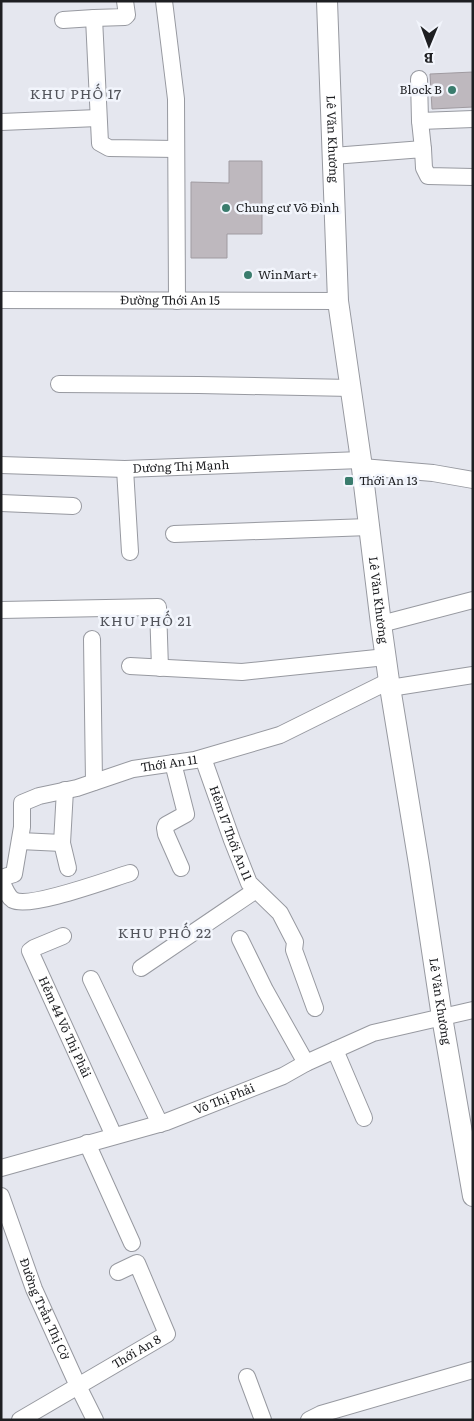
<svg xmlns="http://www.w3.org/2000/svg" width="474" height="1421" viewBox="0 0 474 1421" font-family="Literata,serif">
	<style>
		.building { fill: #beb8be; stroke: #a09ba1 }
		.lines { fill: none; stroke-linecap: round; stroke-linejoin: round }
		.minor-casing { stroke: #9799a0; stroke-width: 18 }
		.major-casing { stroke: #9799a0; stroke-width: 22 }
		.minor { stroke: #fff; stroke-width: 16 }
		.major { stroke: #fff; stroke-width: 20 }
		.poi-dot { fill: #3a7c6d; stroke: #f2f5fc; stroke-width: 2 }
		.labels { text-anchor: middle; stroke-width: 5; stroke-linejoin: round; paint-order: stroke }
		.poi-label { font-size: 12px; fill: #1e1f22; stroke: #f2f5fc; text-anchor: start }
		.street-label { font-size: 12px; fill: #1e1f22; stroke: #f2f5fc }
		.neighbourhood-label { font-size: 14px; letter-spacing: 1px; fill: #52545b; stroke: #f2f5fc }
	</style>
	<rect width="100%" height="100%" fill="#e5e7ef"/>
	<g class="building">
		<polygon points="473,72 473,107 432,109 430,74"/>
		<polygon points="229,161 262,161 262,234 227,234 227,258 191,258 191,182 229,183"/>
	</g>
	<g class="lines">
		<defs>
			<g id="minor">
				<polyline points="125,1 127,15 125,17 94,18 100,143 109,148 176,149"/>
				<polyline points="164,1 176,99 177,301"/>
				<polyline points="63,20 94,18"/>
				<polyline points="419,79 420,121 423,149"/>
				<polyline points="420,121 473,119"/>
				<polyline points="1,122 98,118"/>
				<polyline points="333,156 423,149 424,168 428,176 473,177"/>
				<path id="s1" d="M1 300 338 301"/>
				<polyline points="59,384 199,385 351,388"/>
				<path id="s2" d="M1 465 125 469 361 460"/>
				<polyline points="362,467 433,473 473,480"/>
				<polyline points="125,469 130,552"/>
				<polyline points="1,503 73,506"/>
				<polyline points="174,534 369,527"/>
				<polyline points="1,610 158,607 160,668"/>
				<polyline points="381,624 473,600"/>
				<polyline points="92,639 94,782"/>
				<polyline points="130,666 242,672 386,657"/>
				<polyline points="390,688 473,675"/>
				<path id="s3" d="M203 758 232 840 249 883 280 913 295 942 294 950 315 1008"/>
				<polyline points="173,763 186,814 166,825 165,828 166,834 181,868"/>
				<polyline points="65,790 62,843 68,868"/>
				<polyline points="20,841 62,843"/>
				<path id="s4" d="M1 878 14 874 22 827V803L39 796 77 788 133 769 195 760 280 735 389 681"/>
				<path d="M1 880C4 887 7 896 13 900 30 909 110 879 130 873"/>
				<path id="s5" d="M63 936 34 948 30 951 114 1136"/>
				<polyline points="240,939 265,990 306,1063"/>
				<polyline points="141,968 256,890"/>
				<polyline points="91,979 160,1124"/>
				<polyline points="335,1050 364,1118"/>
				<polyline points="87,1143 132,1243"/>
				<path id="s6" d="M1 1168 166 1122 283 1076 306 1063 373 1033 473 1010"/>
				<path id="s7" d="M1 1196 34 1289 78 1386 95 1420"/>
				<polyline points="247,1377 263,1420"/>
				<path id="s8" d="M20 1420 167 1334 137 1263 118 1272"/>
				<polyline points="309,1420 321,1414 473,1370"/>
			</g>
			<g id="major">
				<path id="s9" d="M327 1 338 301 361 460 381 624 389 681 419 864 442 1017 473 1196"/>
			</g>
		</defs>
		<use href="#minor" class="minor-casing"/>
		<use href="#major" class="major-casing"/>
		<use href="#minor" class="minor"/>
		<use href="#major" class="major"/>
	</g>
	<g class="poi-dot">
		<circle cx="452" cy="90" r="5"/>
		<circle cx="226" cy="208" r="5"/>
		<circle cx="248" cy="275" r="5"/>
		<rect x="344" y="476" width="10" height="10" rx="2.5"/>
	</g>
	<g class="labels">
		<g class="poi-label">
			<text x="442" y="94" text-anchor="end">Block B</text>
			<text x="236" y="212">Chung cư Võ Đình</text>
			<text x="258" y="279">WinMart+</text>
			<text x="359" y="485">Thới An 13</text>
		</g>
		<g class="street-label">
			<text dy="4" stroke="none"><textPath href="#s9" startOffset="138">Lê Văn Khương</textPath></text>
			<text dy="4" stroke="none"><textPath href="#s1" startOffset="169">Đường Thới An 15</textPath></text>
			<text dy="4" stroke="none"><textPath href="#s2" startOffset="180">Dương Thị Mạnh</textPath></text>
			<text dy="4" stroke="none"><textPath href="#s9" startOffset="602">Lê Văn Khương</textPath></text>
			<text dy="4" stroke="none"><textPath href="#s4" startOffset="238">Thới An 11</textPath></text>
			<text dy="4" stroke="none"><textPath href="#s3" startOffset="80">Hẻm 17 Thới An 11</textPath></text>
			<text dy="4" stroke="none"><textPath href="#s9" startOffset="1008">Lê Văn Khương</textPath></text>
			<text dy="4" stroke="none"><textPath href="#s5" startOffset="120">Hẻm 44 Võ Thị Phải</textPath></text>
			<text dy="4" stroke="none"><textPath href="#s6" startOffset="234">Võ Thị Phải</textPath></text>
			<text dy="4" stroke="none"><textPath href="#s7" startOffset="121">Đường Trần Thị Cờ</textPath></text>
			<text dy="4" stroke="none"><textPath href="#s8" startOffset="135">Thới An 8</textPath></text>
		</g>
		<g class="neighbourhood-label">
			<text x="76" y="99">KHU PHỐ 17</text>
			<text x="146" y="626">KHU PHỐ 21</text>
			<text x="165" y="938">KHU PHỐ 22</text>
		</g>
	</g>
	<rect width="474" height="1421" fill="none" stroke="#1e1f22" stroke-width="5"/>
	<g transform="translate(429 45) rotate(181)" stroke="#f2f5fc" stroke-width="4" paint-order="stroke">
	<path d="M0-4L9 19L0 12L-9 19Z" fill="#1e1f22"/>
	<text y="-8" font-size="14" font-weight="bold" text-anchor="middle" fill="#1e1f22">B</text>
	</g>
</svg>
